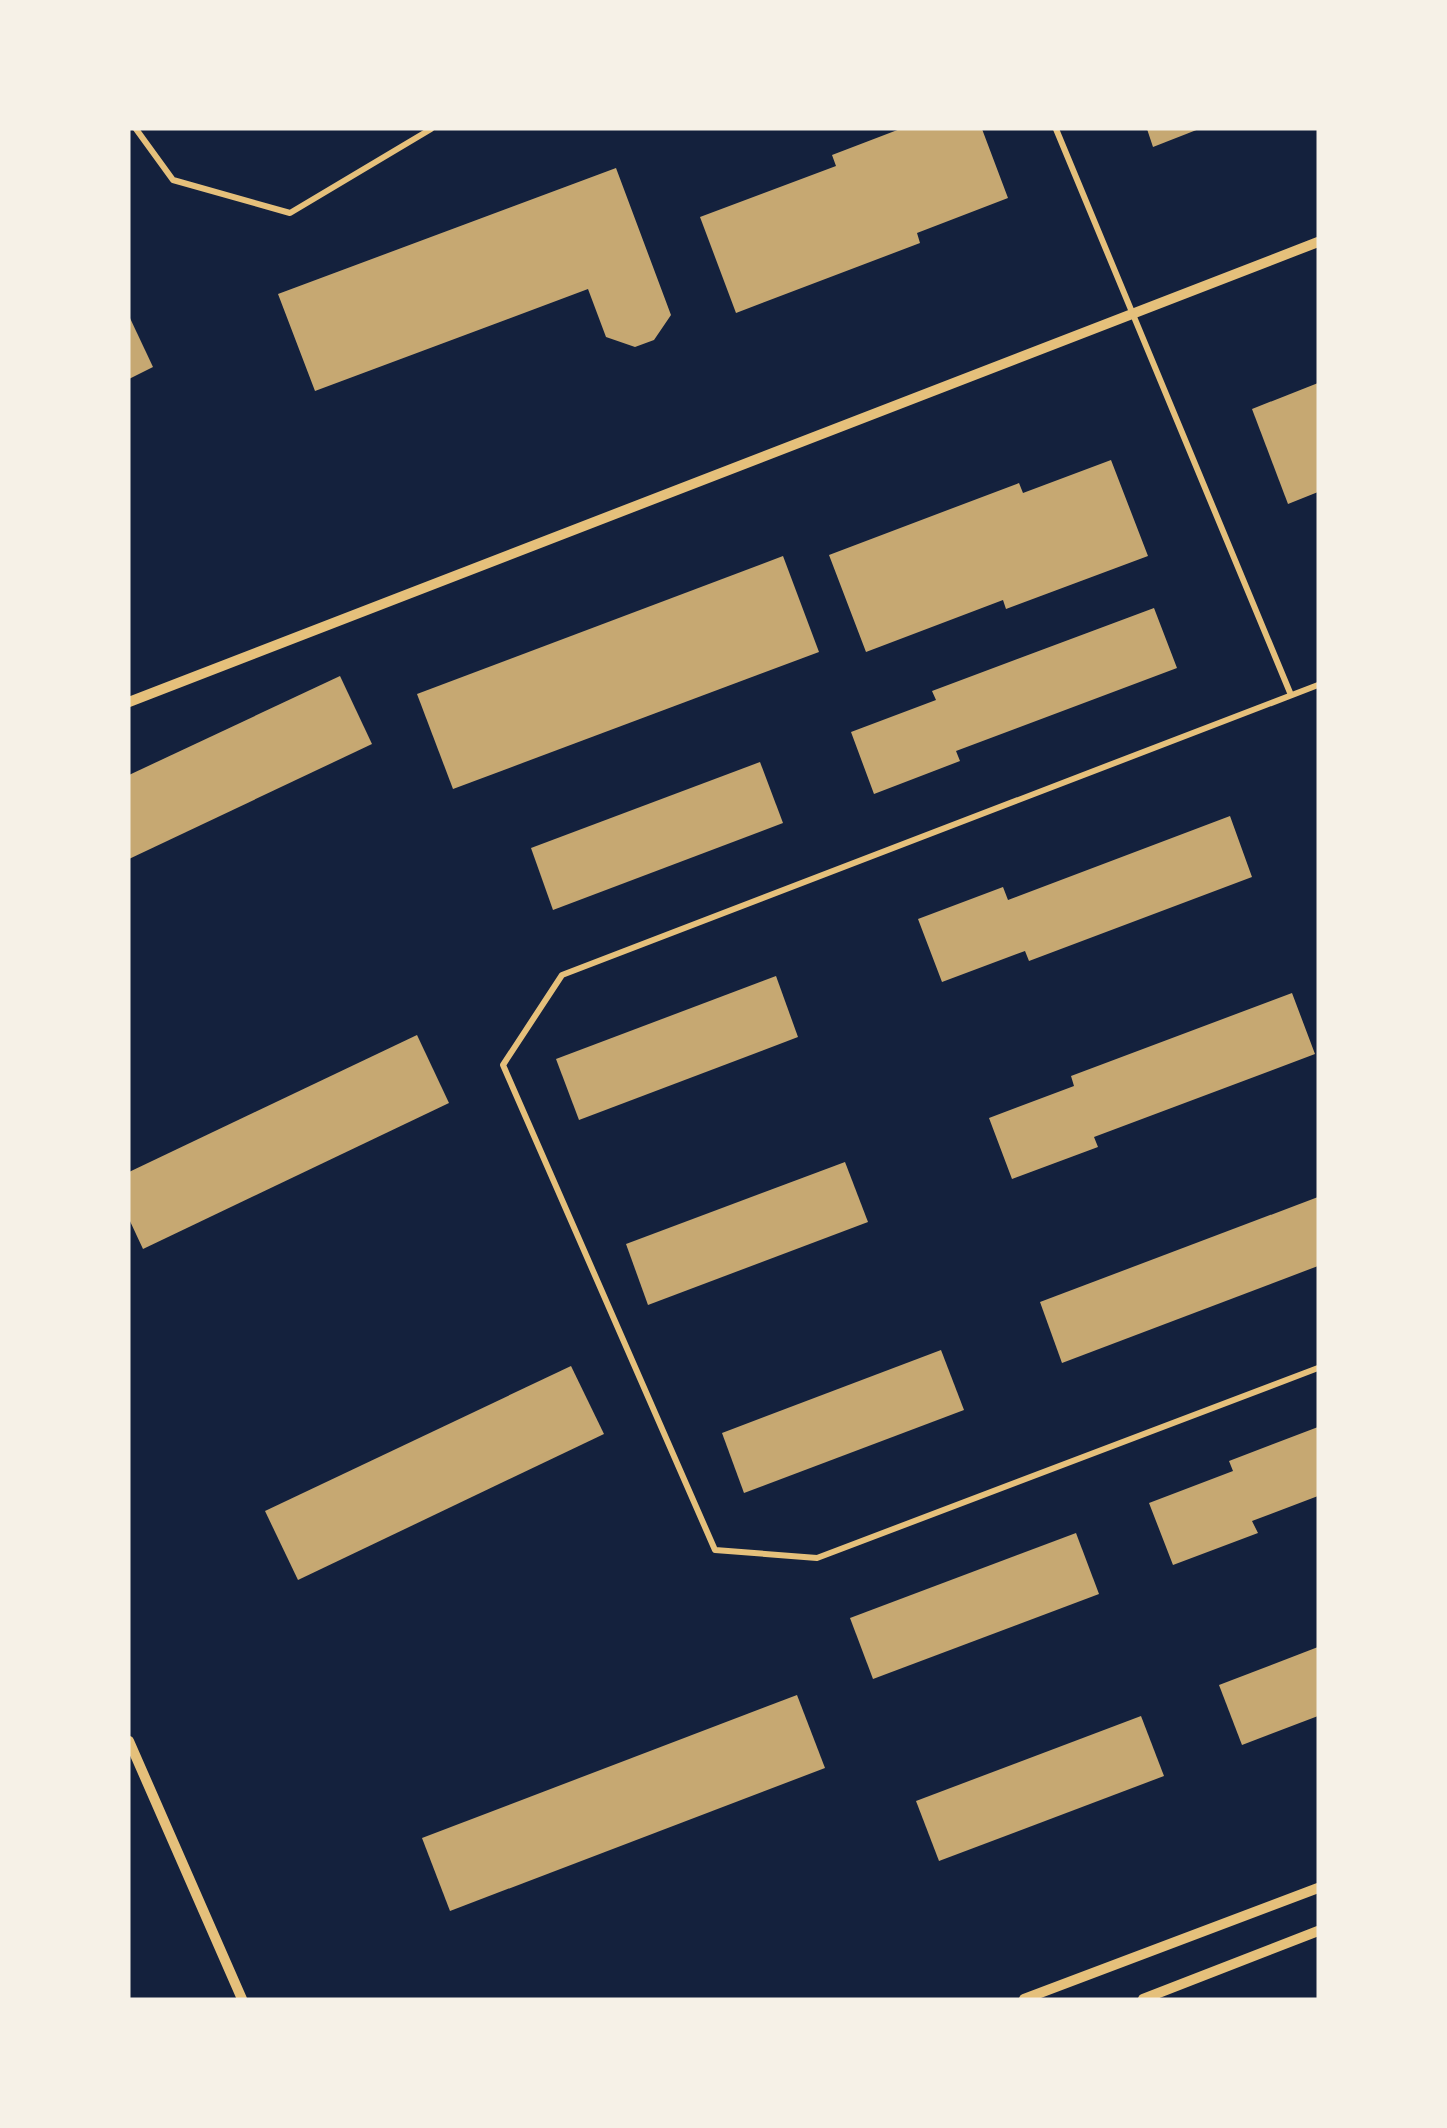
<svg xmlns="http://www.w3.org/2000/svg" width="1447" height="2128" viewBox="0 0 1447 2128" font-family="Poppins,sans-serif">
	<style>
		.building { fill: #c6a872 }
		.lines { fill: none; stroke-linecap: round; stroke-linejoin: round }
		.minor { stroke: #e5c07b; stroke-width: 6 }
		.tertiary { stroke: #e5c07b; stroke-width: 10 }
	</style>
	<rect width="100%" height="100%" fill="#14213d"/>
	<g class="building">
		<polygon points="900,129 982,129 1008,198 917,233 920,243 736,313 700,217 836,166 832,155"/>
		<polygon points="1147,129 1199,129 1153,147"/>
		<polygon points="616,168 671,315 654,340 635,347 606,337 588,289 315,391 278,294"/>
		<polygon points="129,316 153,367 129,379"/>
		<polygon points="1318,383 1318,492 1288,504 1252,409"/>
		<polygon points="1111,460 1148,556 1006,609 1003,600 866,652 829,555 1019,483 1023,493"/>
		<polygon points="783,556 819,652 453,789 417,694"/>
		<polygon points="1154,608 1177,668 956,751 960,761 874,794 851,732 936,700 932,691"/>
		<polygon points="340,676 372,744 129,859 129,775"/>
		<polygon points="760,762 783,823 553,910 531,848"/>
		<polygon points="1230,816 1252,877 1029,961 1025,951 942,982 918,919 1003,887 1008,900"/>
		<polygon points="776,976 798,1037 579,1120 556,1059"/>
		<polygon points="1292,993 1315,1054 1094,1137 1098,1147 1012,1179 989,1118 1074,1086 1071,1076"/>
		<polygon points="417,1035 449,1103 143,1249 129,1219 129,1172"/>
		<polygon points="845,1162 868,1222 648,1305 626,1244"/>
		<polygon points="1318,1197 1318,1266 1062,1363 1040,1302"/>
		<polygon points="941,1350 964,1410 744,1493 722,1433"/>
		<polygon points="571,1366 604,1434 298,1580 265,1511"/>
		<polygon points="1318,1427 1318,1496 1252,1521 1258,1533 1173,1565 1149,1503 1233,1471 1229,1461"/>
		<polygon points="1076,1533 1099,1594 873,1679 850,1618"/>
		<polygon points="1318,1647 1318,1716 1242,1745 1219,1685"/>
		<polygon points="797,1695 825,1768 450,1911 422,1838"/>
		<polygon points="1141,1716 1164,1776 939,1861 916,1801"/>
	</g>
	<g class="lines">
		<g class="minor">
			<polyline points="136,129 173,180 290,213 431,129"/>
			<polyline points="1056,129 1291,695"/>
			<polyline points="1318,685 562,975 503,1065 715,1550 817,1558 1318,1368"/>
		</g>
		<g class="tertiary">
			<polyline points="129,702 1318,242"/>
			<polyline points="129,1741 242,1999"/>
			<polyline points="1024,1999 1318,1888"/>
			<polyline points="1143,1999 1318,1931"/>
		</g>
	</g>
	<rect width="1447" height="2128" fill="none" stroke="#f6f1e7" stroke-width="261"/>
</svg>
